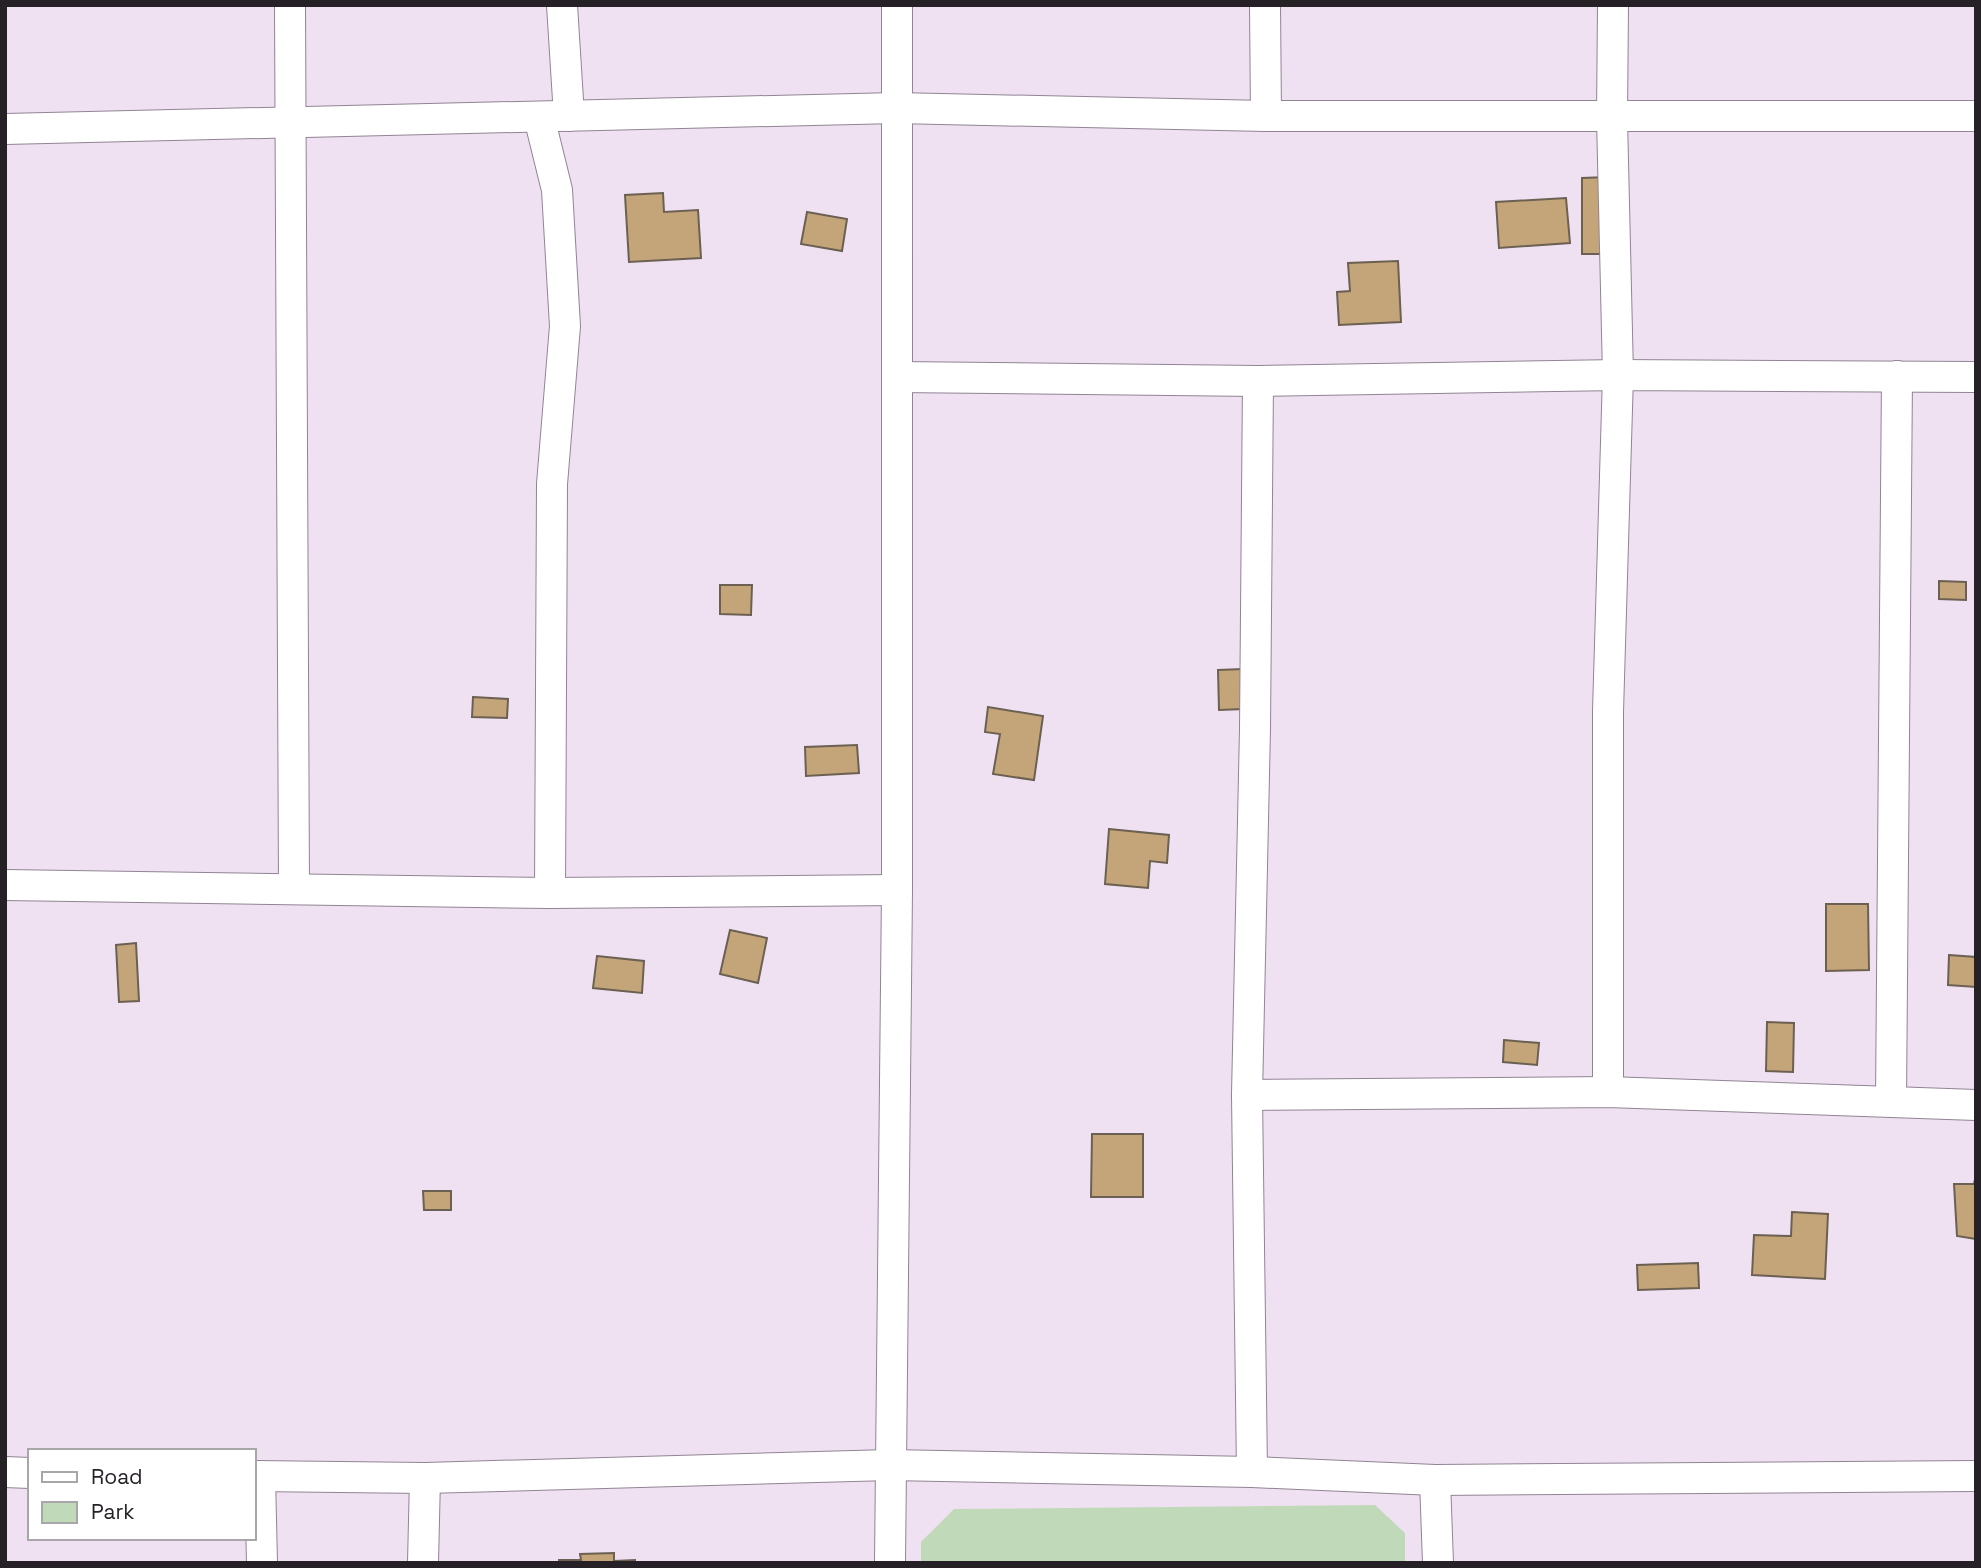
<svg xmlns="http://www.w3.org/2000/svg" width="1981" height="1568" viewBox="0 0 1981 1568" font-family="'Space Grotesk',sans-serif">
	<style>
		.green { fill: #c0dab9 }
		.building { fill: #c4a57a; stroke: #6b6051; stroke-width: 2 }
		.lines { fill: none; stroke-linecap: round; stroke-linejoin: round }
		.street-casing { stroke: #918493; stroke-width: 32 }
		.street { stroke: #fff; stroke-width: 30 }
	</style>
	<rect width="100%" height="100%" fill="#efe1f2"/>
	<polygon class="green" points="1375,1505 1405,1533 1405,1563 921,1563 921,1542 954,1509"/>
	<g class="building">
		<polygon points="1608,177 1609,254 1582,254 1582,178"/>
		<polygon points="663,193 664,212 698,210 701,258 629,262 625,195"/>
		<polygon points="1566,198 1570,243 1499,248 1496,202"/>
		<polygon points="807,212 847,219 842,251 801,244"/>
		<polygon points="1398,261 1401,322 1339,325 1337,292 1350,291 1348,263"/>
		<polygon points="1939,581 1966,582 1966,600 1939,599"/>
		<polygon points="720,585 752,585 751,615 720,614"/>
		<polygon points="1243,669 1244,709 1219,710 1218,670"/>
		<polygon points="473,697 508,699 507,718 472,717"/>
		<polygon points="988,707 1043,716 1034,780 993,774 1000,734 985,732"/>
		<polygon points="857,745 859,773 806,776 805,747"/>
		<polygon points="1109,829 1169,835 1167,863 1150,861 1148,888 1105,884"/>
		<polygon points="1826,904 1868,904 1869,970 1826,971"/>
		<polygon points="730,930 767,938 758,983 720,974"/>
		<polygon points="136,943 139,1001 119,1002 116,945"/>
		<polygon points="1949,955 1976,957 1976,987 1948,985"/>
		<polygon points="597,956 644,961 642,993 593,988"/>
		<polygon points="1767,1022 1794,1023 1793,1072 1766,1071"/>
		<polygon points="1504,1040 1539,1043 1537,1065 1503,1062"/>
		<polygon points="1092,1134 1143,1134 1143,1197 1091,1197"/>
		<polygon points="1976,1175 1976,1239 1957,1236 1954,1184 1974,1184"/>
		<polygon points="423,1191 451,1191 451,1210 424,1210"/>
		<polygon points="1792,1212 1828,1214 1825,1279 1752,1275 1754,1235 1791,1236"/>
		<polygon points="1698,1263 1699,1288 1638,1290 1637,1265"/>
		<polygon points="614,1553 614,1561 635,1560 635,1563 559,1563 559,1560 581,1560 580,1554"/>
	</g>
	<g class="lines">
		<defs>
			<g id="street">
				<polyline points="290,5 294,887"/>
				<polyline points="562,5 569,116"/>
				<polyline points="1265,5 1266,116"/>
				<polyline points="539,117 557,190 565,326 552,484 550,893"/>
				<polyline points="5,129 896,108 1266,116 1976,116"/>
				<polyline points="897,377 1258,381 1618,375 1976,377"/>
				<polyline points="5,885 550,893 897,890"/>
				<polyline points="1608,1092 1608,712 1618,375 1612,118 1613,5"/>
				<polyline points="1247,1095 1608,1092 1976,1105"/>
				<polyline points="1891,1101 1897,376"/>
				<polyline points="5,1472 30,1473"/>
				<polyline points="1252,1472 1247,1095 1255,729 1258,381"/>
				<polyline points="254,1476 425,1478 890,1465 1252,1472 1435,1480 1976,1476"/>
				<polyline points="260,1476 262,1563"/>
				<polyline points="1435,1480 1438,1563"/>
				<polyline points="423,1563 425,1478"/>
				<polyline points="890,1563 897,890 897,5"/>
			</g>
		</defs>
		<use href="#street" class="street-casing"/>
		<use href="#street" class="street"/>
	</g>
	<rect width="1981" height="1568" fill="none" stroke="#262127" stroke-width="14"/>
	<rect x="28" y="1449" width="228" height="91" fill="#ffffff" stroke="#a8a6a9" stroke-width="2"/>
	<rect x="42" y="1472" width="35" height="10" fill="#ffffff" stroke="#a8a6a9" stroke-width="2"/>
	<text x="91" y="1484" font-size="21" fill="#262127">Road</text>
	<rect x="42" y="1502" width="35" height="21" fill="#c0dab9" stroke="#a8a6a9" stroke-width="2"/>
	<text x="91" y="1519" font-size="21" fill="#262127">Park</text>
</svg>
